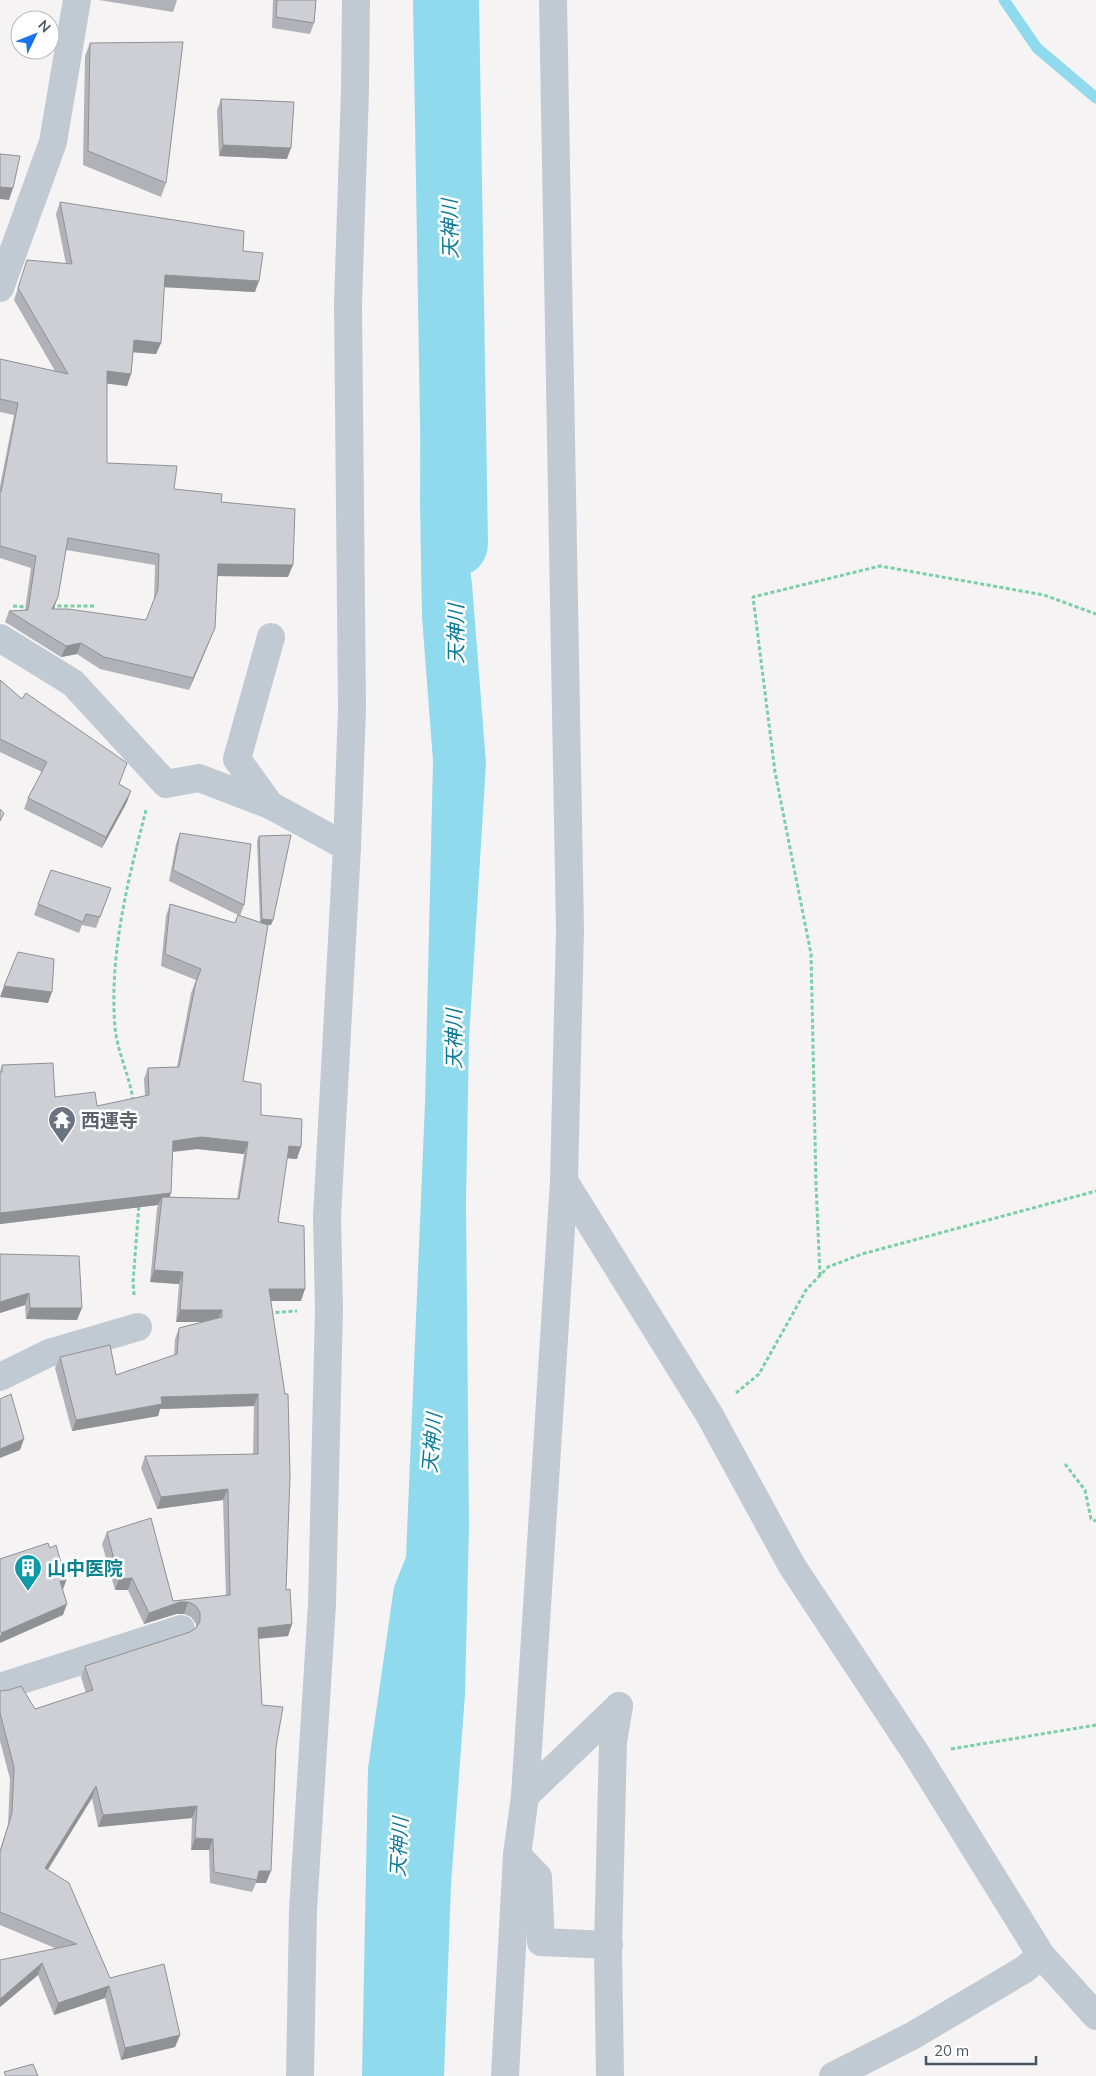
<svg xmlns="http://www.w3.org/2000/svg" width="1096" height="2076" viewBox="0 0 1096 2076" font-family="Mulish,'Noto Sans JP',sans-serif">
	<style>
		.water { fill: #90daee }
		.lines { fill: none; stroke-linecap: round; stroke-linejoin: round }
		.stream { stroke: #90daee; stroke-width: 11 }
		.river { stroke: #90daee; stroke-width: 66 }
		.path { stroke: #7ad0a6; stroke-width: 3; stroke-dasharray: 4 2.5; stroke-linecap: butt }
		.street { stroke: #c1cad2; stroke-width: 28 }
		.wall { fill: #b0b2b7; fill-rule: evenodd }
		.shaded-wall { fill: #909195 }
		.building { fill: #cdcfd5; stroke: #909195; fill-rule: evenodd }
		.labels { text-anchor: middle; stroke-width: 5; stroke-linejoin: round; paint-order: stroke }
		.worship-label { font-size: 19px; font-weight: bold; fill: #5b616d; stroke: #fff; text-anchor: start }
		.culture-label { font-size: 19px; font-weight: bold; fill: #0d838f; stroke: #fff; text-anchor: start }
		.water-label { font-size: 20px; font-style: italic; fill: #0c7c9b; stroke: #fff }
	</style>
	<rect width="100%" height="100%" fill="#f5f3f3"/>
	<polygon class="water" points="457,0 478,0 461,191 440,354 472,584 486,763 469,1039 466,1202 469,1525 465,1694 451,1885 444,2076 362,2076 368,1768 394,1587 406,1557 425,1103 433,761 422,617 420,502 422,279 429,124"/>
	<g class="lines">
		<polyline class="stream" points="1004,0 1037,48 1096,98"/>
		<polyline class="river" points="446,0 455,544"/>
		<g class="path">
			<polyline points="13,606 29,607"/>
			<polyline points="51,606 94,606"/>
			<path d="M133 1101C130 1076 117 1052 115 1027 109 954 128 880 146 810"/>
			<polyline points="820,1276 816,1184 811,954 775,772 753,597 880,566 1044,595 1096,614"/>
			<polyline points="134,1295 133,1282 139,1204"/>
			<polyline points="269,1313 297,1311"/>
			<polyline points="736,1393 759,1374 806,1290 828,1267 862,1254 1096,1191"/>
			<polyline points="1065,1464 1085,1490 1091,1519 1096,1521"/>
			<polyline points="951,1749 1096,1725"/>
		</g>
		<g class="street">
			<polyline points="0,288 53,142 77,0"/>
			<polyline points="0,638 73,683 166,784 199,778 270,805 347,847"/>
			<polyline points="270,805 237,759 271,637"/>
			<polyline points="564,1181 709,1414 792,1566 917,1755 1041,1955 1096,2016"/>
			<polyline points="0,1377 49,1353 138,1327"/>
			<polyline points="0,1687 181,1629"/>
			<polyline points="525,1796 619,1706"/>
			<polyline points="517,1855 538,1877 541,1942 609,1945"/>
			<polyline points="300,2076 303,1910 322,1604 329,1309 327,1217 347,847 352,709 348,304 355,90 356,0"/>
			<polyline points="505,2076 517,1855 525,1796 564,1181 570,930 553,0"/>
			<polyline points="610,2076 608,1948 613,1742 619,1706"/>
			<polyline points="833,2076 912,2036 1025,1969 1041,1955"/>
		</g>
	</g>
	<g class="wall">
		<polygon points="99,0 177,0 173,12"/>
		<polygon points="273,0 316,0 314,23 310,34 272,28"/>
		<polygon points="90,43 166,183 161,197 83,165 85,56"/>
		<polygon points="221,99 287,159 219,156 217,110"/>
		<path d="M60 202 243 251 255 292 164 287 161 343 156 354 133 352 131 374 127 386 107 383V463L174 489 221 502 288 577 217 576 210 640 189 690 100 669 77 654 61 657 5 622 9 611 25 610 31 568 0 558V486L14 415 0 412V359L55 371 14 300 27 260 66 264 56 214ZM66 550 155 565 154 600 146 620 54 609Z"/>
		<polygon points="0,680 119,785 127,802 102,848 24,809 28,798 42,772 0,752"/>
		<path d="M180 833 244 905 240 916 260 922 257 841 259 836 273 920 271 925H268L243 1081 261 1115 297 1159 287 1158 278 1222 301 1301H271L286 1590 292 1624 288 1636 258 1639 262 1705 276 1747 266 1883H256L252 1892 210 1883 209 1850H191L192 1818 98 1827 92 1798 48 1870 110 1978 180 2035 175 2047 121 2060 105 1998 54 2015 38 1975 0 2007 55 1948 0 1925V1850L8 1825 10 1779 0 1741V1691L35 1709 86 1693 81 1677 85 1666 190 1632 196 1628V1624L191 1617 184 1614H176L144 1624 128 1590H115L102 1544 107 1532 173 1601 226 1596 223 1500 157 1509 141 1468 145 1456 253 1454 254 1406 160 1409 158 1416 72 1431 55 1368 60 1357 116 1375 174 1356 175 1339 179 1328 203 1322H176L179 1284 150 1282 157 1208 158 1205 0 1224V1072L2 1065 55 1097 97 1106 145 1096 144 1079 148 1068 177 1067 191 993 196 980 161 966 166 916 170 904 235 923 238 915 169 881 176 844ZM197 1149 244 1154 237 1199 169 1197 173 1152Z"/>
		<polygon points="111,888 96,928 82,925 79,933 34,915 38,904"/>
		<polygon points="0,1254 77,1320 26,1319 25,1305 0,1313"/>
	</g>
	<g class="shaded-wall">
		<polygon points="223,145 291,148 287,159 219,156"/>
		<polygon points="0,187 13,188 9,200 0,199"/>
		<polygon points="165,275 259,281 255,292 161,287"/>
		<polygon points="134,340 161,343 156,354 130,352"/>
		<polygon points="107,371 131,374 127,386 102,383"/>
		<polygon points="218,564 293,565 288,577 214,576"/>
		<polygon points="58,597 54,608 47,621 52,609"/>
		<polygon points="215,628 210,640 189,690 193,678"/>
		<polygon points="81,643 77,654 61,657 66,646"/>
		<polygon points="131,791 127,802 102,848 106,837"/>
		<polygon points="262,919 273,920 271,925 260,924"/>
		<polygon points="4,986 52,992 48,1003 0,997"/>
		<polygon points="201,1137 248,1142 244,1154 197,1149 169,1152 173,1141"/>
		<polygon points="289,1146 301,1147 297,1159 284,1158"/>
		<polygon points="171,1193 167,1204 162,1197 158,1205 0,1224 0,1213"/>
		<polygon points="154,1270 183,1272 179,1284 150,1282"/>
		<polygon points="269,1289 305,1289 301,1301 265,1301"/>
		<polygon points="29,1293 25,1305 0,1313 0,1302"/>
		<polygon points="30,1308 82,1308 77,1320 26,1319"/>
		<polygon points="180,1310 222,1310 217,1322 176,1322"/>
		<polygon points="258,1394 254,1406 160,1409 158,1416 72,1431 76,1420 161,1397"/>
		<polygon points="24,1439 20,1450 0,1458 0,1449"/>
		<polygon points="228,1489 223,1500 157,1509 161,1497"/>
		<polygon points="132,1578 128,1590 115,1590 119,1579"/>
		<polygon points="60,1581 66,1581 62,1592"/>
		<polygon points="180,1602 188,1602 184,1614 176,1614 144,1624 149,1613"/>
		<polygon points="67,1604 63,1615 0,1643 0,1636 1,1633"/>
		<polygon points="292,1624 288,1636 253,1639 258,1628"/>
		<polygon points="96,1786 92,1798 41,1880 45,1868"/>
		<polygon points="197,1806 192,1818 98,1827 103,1815"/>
		<polygon points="195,1838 213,1839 209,1850 191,1850"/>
		<polygon points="259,1871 271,1871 266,1883 256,1883"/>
		<polygon points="42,1963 38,1975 0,2007 0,1999"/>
		<polygon points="109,1986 105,1998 54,2015 58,2003"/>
		<polygon points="180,2035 175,2047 121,2060 125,2048"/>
	</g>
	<g class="building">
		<polygon points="277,0 316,0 314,23 276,17"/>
		<polygon points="183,42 166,183 88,151 90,43"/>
		<polygon points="221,99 294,102 291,148 223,145"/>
		<polygon points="0,154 20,156 13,188 0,187"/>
		<path d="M60 202 244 231 243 251 263 253 259 281 165 275 161 343 134 340 131 374 107 371V463L177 466 174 489 222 494 221 502 295 509 293 565 218 564 215 628 193 678 104 657 81 643 66 646 9 611 28 610 36 556 0 546V492H1L18 403 0 399V359L68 374 18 288 27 260 72 264ZM68 538 159 554 158 589 146 620 68 609H52L58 597Z"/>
		<polygon points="0,680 22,699 26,693 127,763 119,784 131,791 106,837 28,798 47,762 0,739"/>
		<polygon points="0,809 4,813 0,821"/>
		<polygon points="180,833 251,844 244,905 173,870"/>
		<polygon points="291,835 273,920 262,919 259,836"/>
		<polygon points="51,870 111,888 100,917 86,914 83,922 38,904"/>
		<polygon points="170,904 235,923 238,915 268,925 243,1081 261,1084 261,1115 302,1119 301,1147 289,1146 278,1222 304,1226 305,1289 269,1289 285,1394 288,1394 290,1476 286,1590 290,1589 292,1624 258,1628 262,1705 283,1707 276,1747 271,1871 259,1871 257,1880 214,1872 213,1839 195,1838 197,1806 103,1815 96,1786 45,1868 69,1883 110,1978 164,1964 180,2035 125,2048 109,1986 58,2003 42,1963 0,1999 0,1960 77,1944 0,1912 0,1852 12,1813 14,1767 0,1713 0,1691 9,1690 21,1686 35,1709 93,1690 85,1666 190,1632 196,1628 200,1621 200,1612 195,1605 188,1602 180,1602 149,1613 132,1578 119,1579 107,1532 151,1518 173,1601 230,1595 228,1489 161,1497 145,1456 258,1454 258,1394 161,1397 162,1404 76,1420 60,1357 110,1345 116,1375 177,1354 179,1328 222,1317 222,1310 180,1310 183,1272 154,1270 162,1197 239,1199 248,1142 201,1137 173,1141 171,1193 0,1213 0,1072 2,1072 2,1065 53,1063 55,1097 95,1092 97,1106 149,1095 148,1068 179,1067 196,982 201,969 165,954"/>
		<polygon points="18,952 54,959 52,992 4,986"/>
		<polygon points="0,1254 79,1256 82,1308 30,1308 29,1293 0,1302"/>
		<polygon points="11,1394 24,1439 0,1449 0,1399"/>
		<polygon points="48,1543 50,1548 56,1545 66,1581 60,1581 67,1604 1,1633 0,1630 0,1559"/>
		<polygon points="33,2064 38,2076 6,2076 4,2072"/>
	</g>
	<defs>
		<symbol id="temple-pin" viewBox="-11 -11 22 30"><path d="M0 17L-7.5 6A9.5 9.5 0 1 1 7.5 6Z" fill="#6b7280" stroke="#fff"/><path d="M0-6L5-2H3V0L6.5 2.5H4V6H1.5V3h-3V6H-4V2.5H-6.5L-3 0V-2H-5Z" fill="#fff"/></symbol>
		<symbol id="building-pin" viewBox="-11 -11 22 30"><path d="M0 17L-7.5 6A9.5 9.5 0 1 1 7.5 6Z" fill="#0f9aa8" stroke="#fff"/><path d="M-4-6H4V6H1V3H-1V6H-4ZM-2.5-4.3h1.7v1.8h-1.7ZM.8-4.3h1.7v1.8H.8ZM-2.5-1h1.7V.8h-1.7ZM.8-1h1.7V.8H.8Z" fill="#fff"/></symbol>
	</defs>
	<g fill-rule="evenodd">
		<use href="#temple-pin" x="46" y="1104" width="32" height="43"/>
		<use href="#building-pin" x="12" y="1552" width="32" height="43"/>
	</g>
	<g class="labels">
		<g class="worship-label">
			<text x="81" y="1127">西運寺</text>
		</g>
		<g class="culture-label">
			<text x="47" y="1575">山中医院</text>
		</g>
		<g class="water-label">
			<text transform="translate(450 229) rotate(-91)" y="7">天神川</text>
			<text transform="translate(456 634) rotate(-90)" y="7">天神川</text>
			<text transform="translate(454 1039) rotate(-90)" y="7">天神川</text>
			<text transform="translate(432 1443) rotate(-85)" y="7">天神川</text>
			<text transform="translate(399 1847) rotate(-87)" y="7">天神川</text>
		</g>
	</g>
	<g transform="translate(35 35) rotate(47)"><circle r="24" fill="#ffffff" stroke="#b7bbc0"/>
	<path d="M0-4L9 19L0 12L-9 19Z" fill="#1a73e8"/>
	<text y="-8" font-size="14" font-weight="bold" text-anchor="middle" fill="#4a5661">N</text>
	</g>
	<path d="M926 2056v8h110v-8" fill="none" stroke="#4a5661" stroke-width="2.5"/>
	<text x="934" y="2056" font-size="15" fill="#4a5661" stroke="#ffffff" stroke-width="4" paint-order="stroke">20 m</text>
</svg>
